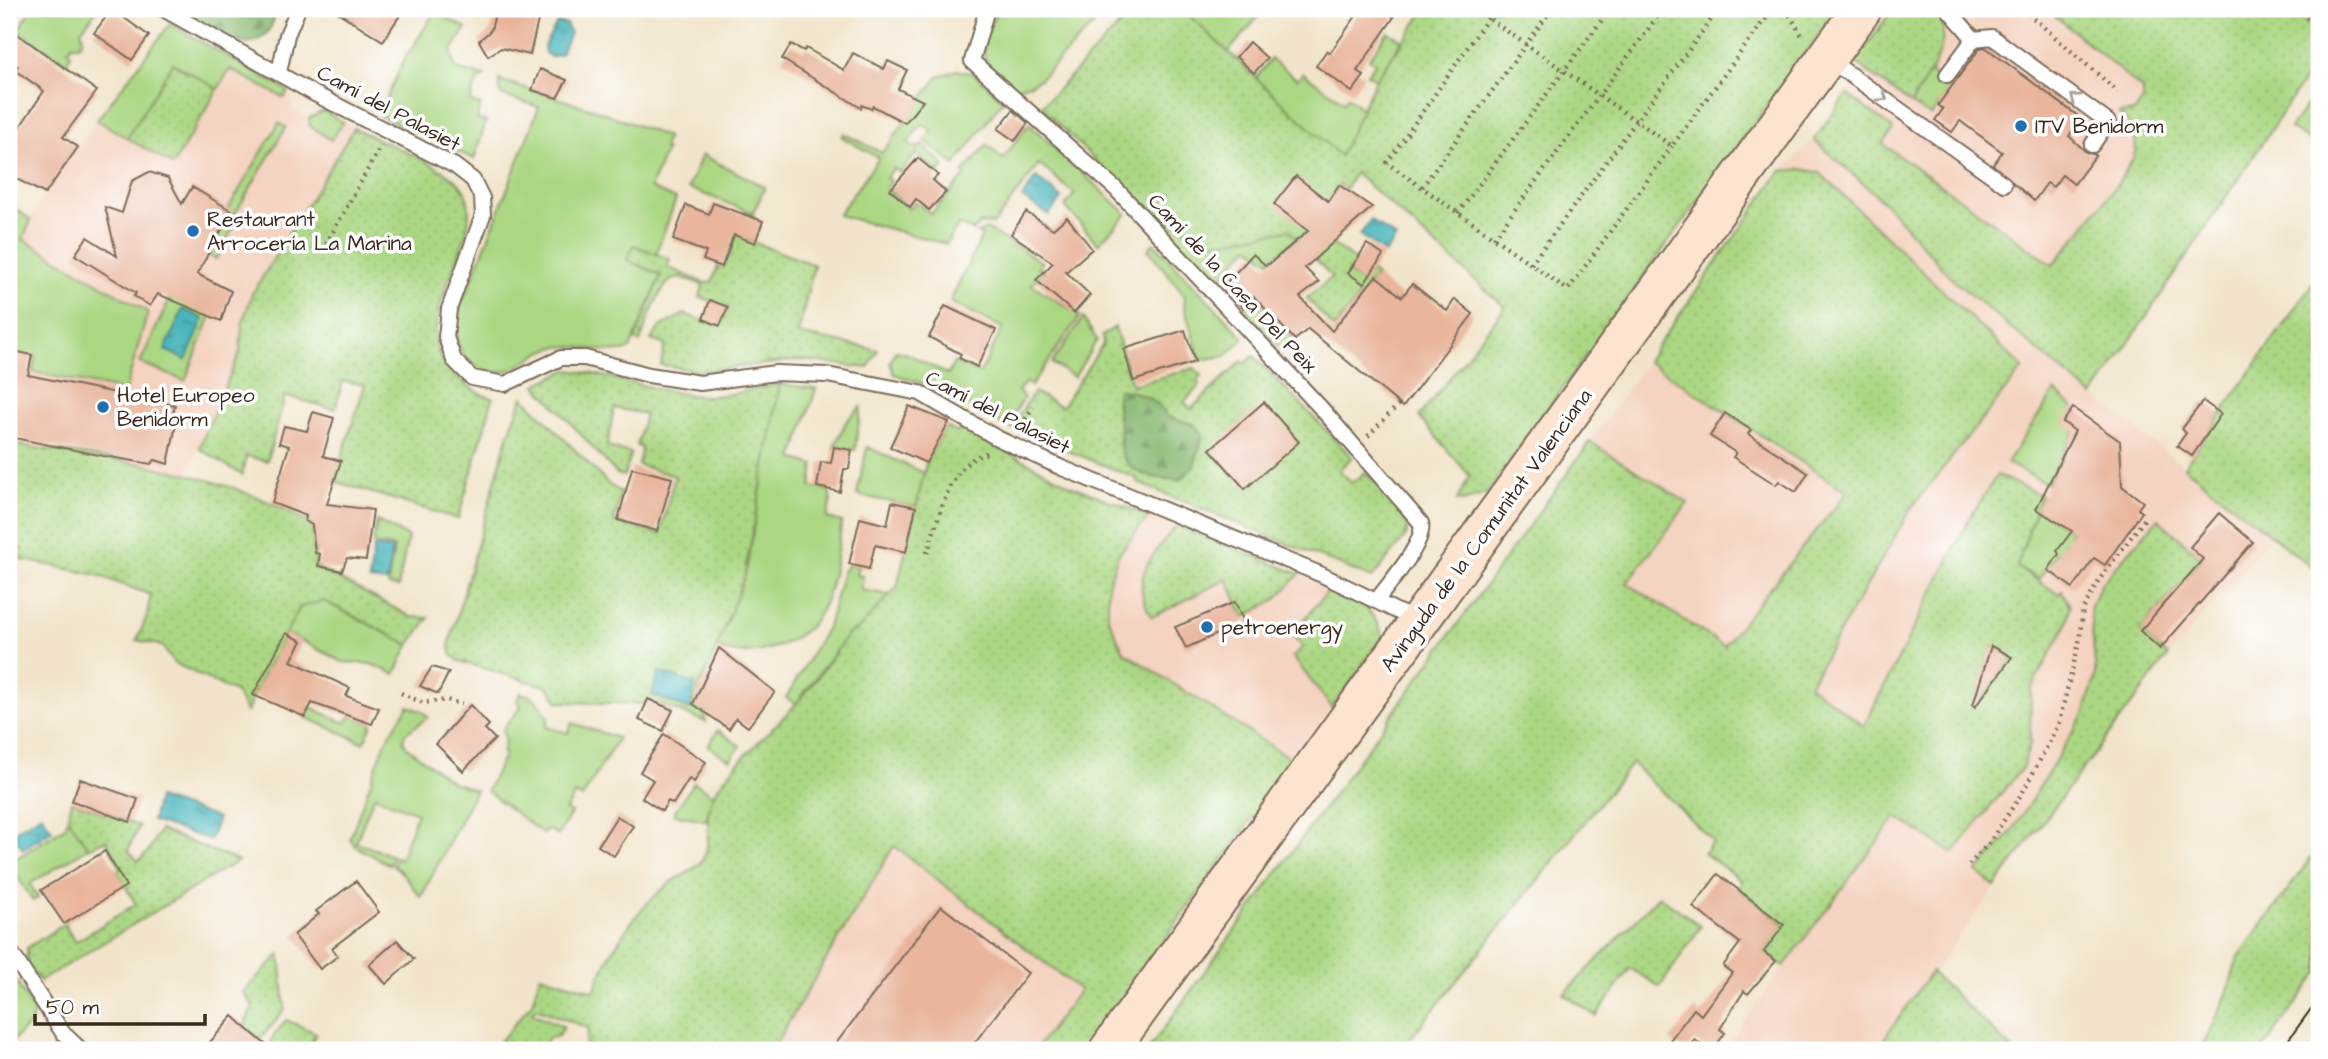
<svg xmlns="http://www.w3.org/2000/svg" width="2328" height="1059" viewBox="0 0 2328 1059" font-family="'Architects Daughter',sans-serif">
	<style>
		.built { fill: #f4d3c0 }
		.grass { fill: url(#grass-dots); stroke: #738050; stroke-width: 2; fill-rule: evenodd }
		.forest { fill: url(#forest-firs); stroke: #627148; stroke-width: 2 }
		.garden { fill: #abd783; stroke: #738050; stroke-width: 2 }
		.water { fill: url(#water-ripples); stroke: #40706d; stroke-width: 2 }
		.building { fill: #e9b59c }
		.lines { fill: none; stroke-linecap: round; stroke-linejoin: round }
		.lane-casing { stroke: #7b6b5a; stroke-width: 18 }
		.secondary-casing { stroke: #7b6b5a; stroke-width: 42 }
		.path { stroke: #7b6b5a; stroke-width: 4.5; stroke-dasharray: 2 5; stroke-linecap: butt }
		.lane { stroke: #fff; stroke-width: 14 }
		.secondary { stroke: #fde4d1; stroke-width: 38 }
		.tram { stroke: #3b2a1e; stroke-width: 2 }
		.oneway { stroke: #a79f9a }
		.poi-dot { fill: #1f6fb2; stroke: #fff; stroke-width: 2.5 }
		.labels { text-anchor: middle; stroke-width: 7; stroke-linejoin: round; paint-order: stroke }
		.street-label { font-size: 21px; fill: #3b2a1e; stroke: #fff }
		.poi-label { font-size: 21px; fill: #3b2a1e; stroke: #fff; text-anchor: start }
	</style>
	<defs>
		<pattern id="grass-dots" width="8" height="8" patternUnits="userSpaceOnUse" patternTransform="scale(1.75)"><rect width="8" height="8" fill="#abd783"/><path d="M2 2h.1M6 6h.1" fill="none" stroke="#94b971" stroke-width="1.8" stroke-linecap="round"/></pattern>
		<pattern id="forest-firs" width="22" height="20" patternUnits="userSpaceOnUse" patternTransform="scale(1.75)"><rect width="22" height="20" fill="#88b871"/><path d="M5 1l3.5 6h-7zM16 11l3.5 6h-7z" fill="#70965c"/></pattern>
		<pattern id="water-ripples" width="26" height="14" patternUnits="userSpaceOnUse" patternTransform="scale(1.75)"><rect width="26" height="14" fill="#46b5bc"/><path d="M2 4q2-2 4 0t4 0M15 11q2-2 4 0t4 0" fill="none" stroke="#3c9398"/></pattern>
	</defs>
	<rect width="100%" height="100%" fill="#fff"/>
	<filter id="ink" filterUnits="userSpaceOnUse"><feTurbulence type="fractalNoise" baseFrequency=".0143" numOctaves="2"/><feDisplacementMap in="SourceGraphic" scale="14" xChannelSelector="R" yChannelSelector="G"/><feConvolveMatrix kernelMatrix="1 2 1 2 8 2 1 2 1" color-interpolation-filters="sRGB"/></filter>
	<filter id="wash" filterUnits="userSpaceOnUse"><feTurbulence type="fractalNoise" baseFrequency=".00686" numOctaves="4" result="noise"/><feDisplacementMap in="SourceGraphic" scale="28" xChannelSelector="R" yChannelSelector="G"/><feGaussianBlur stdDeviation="1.57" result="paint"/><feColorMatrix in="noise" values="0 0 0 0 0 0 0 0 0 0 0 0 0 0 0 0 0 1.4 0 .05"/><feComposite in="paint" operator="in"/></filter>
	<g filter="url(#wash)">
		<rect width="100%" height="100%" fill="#f1e4ca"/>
		<g class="built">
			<polygon points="1909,9 2284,9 2319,30 2319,58 2093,395 2272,536 2152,675 1876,1050 1725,1050 1803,939 1896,816 1864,727 1809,686 1912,507 2023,368 1802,169 1781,171 1814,140"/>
			<polygon points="170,24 288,91 292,109 309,118 324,111 354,128 252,294 242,325 240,352 188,474 9,444 9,299 23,238 31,221 29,218 101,114"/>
			<polygon points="1647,361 1848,492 1724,647 1627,583 1688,504 1590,442"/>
			<polygon points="1072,486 1300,574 1361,603 1373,612 1379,623 1383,637 1377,647 1239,836 951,661"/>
			<polygon points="894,846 1080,991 1035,1050 770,1049"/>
		</g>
		<g class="grass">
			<polygon points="1135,9 1182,9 1340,155 1375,81 1426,9 1837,9 1486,494 1463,501 1457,500 1470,476 1419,417 1505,307 1355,173 1345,189 1339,185 1310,228 1356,261 1348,273 1360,281 1372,272 1376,276 1334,328 1307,298 1332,277 1289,230 1224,241 1210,241 1165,219 1159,224 1041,107"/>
			<path d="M1893 9H1935C1958 35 1927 81 1911 104L1855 62Z"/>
			<path d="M2047 9H2284L2319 30V58L2093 396 1953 280 1887 205 1814 140 1847 94 1893 129 1883 144 2053 265C2069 245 2132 171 2135 152 2138 137 2131 123 2119 114L2134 112 2143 101V90Z"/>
			<polygon points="172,63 218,89 173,165 127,138"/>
			<path d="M354 128C379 141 447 166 462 187 497 239 389 328 461 381 472 389 480 395 493 398L458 519 334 481 365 385 343 381 335 409 285 396 267 461 246 456 242 475 199 448 240 352 242 325 252 294Z"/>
			<path d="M1802 169 1820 173 2023 368 1912 507 1809 685 1864 726 1970 518 1997 475 2041 495 2017 567 2059 594 2062 591 2070 606 2066 626 2031 688 2030 744 2022 768 1953 853 1896 817 1784 966 1764 952 1784 924 1737 888 1742 881 1704 853 1713 841 1632 763 1401 1050H1148L1590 442 1688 503 1627 583 1724 646 1847 492 1647 361 1781 171ZM1992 646 2012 658 1980 701 1975 699Z"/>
			<path d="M745 212 755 216 747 240 814 265 798 334 878 350 868 368 801 360 701 371 661 365 665 345 651 340 660 327 684 314 720 326 728 307 700 297 703 285C696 283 684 276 676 278 660 281 645 327 640 342L635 340 661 275 626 260 633 245 670 259 667 267 704 283 712 282 718 266 724 267Z"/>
			<polygon points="2319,274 2319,573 2184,467"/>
			<path d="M1115 327 1132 385 1194 368 1202 376 1197 381 1200 385 1184 402 1191 409 1242 361 1245 364 1254 356 1352 457 1339 470 1352 483 1365 472C1379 487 1415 513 1406 536L1372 578 1138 483 1136 478 1011 428 1034 392 1062 407 1103 344 1102 336Z"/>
			<path d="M567 370C612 374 654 392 700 396 725 398 755 388 780 384L745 575 724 633 698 689 706 722 660 704 559 702 548 687 459 661 452 655 449 645 508 436 523 397 609 485 621 492 614 522 660 534 675 476 638 465 642 448 637 446 645 414 614 408 607 447 631 453 624 476 617 474 536 385Z"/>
			<path d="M946 427 958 433 961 427 1072 486 1149 516 1118 555 1108 585V618L1124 652 1294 761 1084 1050H1035L1080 990 894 846 772 1050H585L588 1028 536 1008 532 1013 564 1027 558 1036 549 1038 540 1050H530L524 1045 520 1050H493L532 1003 540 975 594 991C608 953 633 913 665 887 676 877 690 874 700 863 716 844 700 813 715 792 737 759 768 735 794 706 815 684 831 658 848 634L859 628 897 587 926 463Z"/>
			<path d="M9 444C112 460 221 468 312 525L316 567 411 617 429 618 409 645 324 601 300 607 253 695 247 713 235 692 174 663 162 646 137 640 146 619 151 595 97 575 19 559 23 549 9 548Z"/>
			<polygon points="2158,519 2203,559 2140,631 2168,656 1995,886 1976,872 2013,830 2084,714 2096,675 2090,609 2101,584"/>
			<path d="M1176 526 1300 574 1275 600 1244 617 1227 579 1152 617C1127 579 1152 556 1176 526Z"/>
			<path d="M1330 588C1357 600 1374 607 1383 637L1332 708 1293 657 1303 647 1292 635Z"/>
			<polygon points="72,801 139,826 128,850 138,861 147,853 160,830 238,861 40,981 27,966 27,948 64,924 75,942 136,904 117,872 121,868 106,840 88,848 68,818"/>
			<polygon points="2319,847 2319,972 2262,1050 2202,1050 2226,996 2238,958"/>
			<polygon points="1659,896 1701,926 1660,987 1630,968 1596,1016 1564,994"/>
			<polygon points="280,954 285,1009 260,1040 244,1026 253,1006 243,992"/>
			<polygon points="1931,972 2013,1050 1876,1050"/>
			<polygon points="286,1020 316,1033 312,1041 334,1050 280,1050 270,1041"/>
		</g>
		<g class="forest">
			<path d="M176 9H276C269 58 226 46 199 22 193 16 183 15 176 9Z"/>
			<path d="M1118 390C1139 390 1157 400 1168 417L1193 424 1203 434 1194 466 1180 480C1155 479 1122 475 1120 444 1119 439 1121 434 1120 428 1118 414 1115 404 1118 390Z"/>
		</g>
		<g class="garden">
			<polygon points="31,9 98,9 81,30 83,39 79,45 72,45 68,50 71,55 66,63 18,31"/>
			<path d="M1000 9H1109L1041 78 1031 84 1016 87C1007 79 993 71 986 61 978 47 991 19 1000 9Z"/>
			<polygon points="1182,9 1265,9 1228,52"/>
			<polygon points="435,12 466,28 451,52 456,69 484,76 477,81 470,102 481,105 477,119 486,122 474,159 379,115 403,62"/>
			<polygon points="170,24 288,91 284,98 230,69 218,89 173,63 127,138 97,120"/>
			<polygon points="1388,32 1402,40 1376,79 1367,74 1376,63 1369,59"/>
			<polygon points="1271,59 1297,79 1303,73 1344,102 1348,97 1362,109 1340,156 1256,78"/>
			<polygon points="957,70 974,74 1003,100 955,165 925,140 932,131 922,124 908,142 917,149 922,144 945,166 939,173 916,154 900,173 894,168 886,178 891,182 886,188 909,209 916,202 931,214 965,176 963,173 987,145 1003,159 1029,124 1127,214 1098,244 1065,206 1075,194 1039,164 994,224 981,223 973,231 959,224 946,244 838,215 879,158 842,137 844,133 882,153 938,77"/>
			<polygon points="1930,72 1950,89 1931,116 1911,104"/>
			<path d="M499 80 605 113 667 137 663 148 666 150 650 188 676 199 656 254 634 245 627 260 661 275 630 349C609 357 579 342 552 348 531 353 517 374 494 372 475 370 456 353 456 333 455 312 470 286 477 267 498 214 518 161 539 107L501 95Z"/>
			<polygon points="2310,101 2319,107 2319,131 2311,142 2290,128"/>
			<polygon points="324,111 343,122 331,140 310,126 309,118"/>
			<polygon points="279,123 286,127 235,214 239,217 216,259 208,255 231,212 228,209"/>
			<polygon points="702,155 765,187 753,213 688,188"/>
			<polygon points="9,204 31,220 23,239 148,312 125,391 33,372 36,356 9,350"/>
			<polygon points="1164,219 1210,241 1224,241 1289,230 1297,238 1269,261 1249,246 1218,281 1159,224"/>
			<polygon points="987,229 1042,262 1038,267 1045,272 1031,284 1080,316 1031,386 1026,382 1018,391 1024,398 1006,426 934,387 894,374 890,362 896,351 908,354 948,375 954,362 980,373 1003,328 950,302 982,236 977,233"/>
			<polygon points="1154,243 1244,338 1225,356 1200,360 1184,306 1185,296 1148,249"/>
			<polygon points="178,281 211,316 185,381 140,363"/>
			<polygon points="1254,297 1295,340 1282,351 1243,308"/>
			<polygon points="1083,318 1097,340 1074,377 1052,363"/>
			<path d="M780 384 816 389 793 458 814 465 811 487 829 490 831 501 827 518 842 522C831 580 833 634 765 650 749 654 732 655 717 647L745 575Z"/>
			<polygon points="2055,391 2073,408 2075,431 2047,484 2007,463"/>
			<polygon points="861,407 855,450 834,447 847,420"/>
			<polygon points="867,447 924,473 916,507 857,495"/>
			<polygon points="2036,509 2072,531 2039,579 2017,567"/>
			<polygon points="377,521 408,537 398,587 388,585 394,547 373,544"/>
			<polygon points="849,564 858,566 856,575 863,576 861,590 890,595 859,628 848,634 796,704 786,698 829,624 843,571"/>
			<polygon points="324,601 409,645 395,674 371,664 343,662 286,633 300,607"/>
			<polygon points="521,693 533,697 548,716 546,727 568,733 572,723 618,738 582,798 575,794 566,810 571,813 558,835 548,829 543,834 487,791 505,754 502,752 505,742 503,729 521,707 517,700"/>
			<path d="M408 706 422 711 428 717 405 734 403 741 407 747 452 782 476 790 421 897C410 886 406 873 393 866L396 857 400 859 417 813 374 796 356 842 393 856 390 865 355 846 350 838 386 741Z"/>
			<polygon points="310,707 345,723 351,716 372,724 364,743 305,717"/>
			<polygon points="718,730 740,746 730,760 708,746"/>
			<polygon points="694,782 713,795 706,820 673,814"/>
			<polygon points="68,818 88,848 30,884 38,898 33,901 9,863 65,827"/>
			<polygon points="9,968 34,1012 31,1023 9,1044"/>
		</g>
		<g class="water">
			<polygon points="557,23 566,24 570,33 561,54 551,57 545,53 544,46"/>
			<polygon points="1036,177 1062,198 1049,215 1022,198"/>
			<polygon points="1371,220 1396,238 1385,253 1360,235"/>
			<polygon points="183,309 204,319 186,360 165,350"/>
			<polygon points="374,547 392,549 387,582 369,580"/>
			<polygon points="659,672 695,684 691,710 652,695"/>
			<polygon points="158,798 218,818 210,840 152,821"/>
			<polygon points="41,814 52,830 23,849 12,833"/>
		</g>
		<g id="blocks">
			<g class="building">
				<polygon points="112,9 149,36 132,60 94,33"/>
				<polygon points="333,9 404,9 383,41"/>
				<polygon points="1361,9 1381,9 1394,17 1357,71 1364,76 1352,92 1316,66 1327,50 1330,53"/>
				<polygon points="496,10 538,20 530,55 501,48 488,56 479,41 491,30"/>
				<polygon points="16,33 97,91 63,137 78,147 45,194 9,175 9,143 44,91 15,70 18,66 9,60 9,45"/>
				<polygon points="1249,42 1267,58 1254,73 1236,57"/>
				<polygon points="791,44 804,51 806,48 844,70 853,53 884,69 888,61 907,70 898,89 923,101 905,123 873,106 871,109 862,105 861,108 782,59"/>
				<polygon points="1985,47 2082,119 2069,136 2086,152 2096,155 2074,184 2062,175 2053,187 2047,183 2034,201 1993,165 2002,152 1960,121 1952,132 1935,120 1943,109 1938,105 1980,48"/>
				<polygon points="540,69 567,80 557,98 532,90"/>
				<polygon points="1013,110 1028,123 1015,141 998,129"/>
				<polygon points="918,158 938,175 933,180 946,192 929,210 916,199 910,207 890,190"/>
				<polygon points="149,172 168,178 182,204 192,187 232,211 197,274 231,291 221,321 158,294 150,306 134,296 136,293 75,255 87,237 117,256 105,207 122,213 132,181"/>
				<polygon points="1296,176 1328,201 1339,185 1372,207 1305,268 1319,282 1300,297 1332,331 1376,276 1402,297 1412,284 1447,311 1455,299 1473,314 1403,407 1308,329 1295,340 1254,297 1243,308 1223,286 1253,254 1265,265 1269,264 1308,231 1274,204"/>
				<polygon points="713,203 763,221 755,243 734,235 722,267 703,260 706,252 673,240 686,205 709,214"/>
				<polygon points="1026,212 1053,229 1067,217 1092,249 1066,272 1064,270 1090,295 1074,313 1036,280 1053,263 1011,234"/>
				<polygon points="1367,244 1383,255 1364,284 1348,273"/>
				<polygon points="710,300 728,307 720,326 703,319"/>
				<polygon points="945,306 996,330 977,367 959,358 961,354 929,337"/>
				<polygon points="1185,330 1195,362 1133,381 1124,349"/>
				<polygon points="9,350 32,355 28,375 175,405 172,419 177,420 168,464 155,460 151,464 104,456 9,437"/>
				<polygon points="2203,401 2221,414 2192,456 2177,446 2186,433 2182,429"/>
				<polygon points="1264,402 1299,442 1245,489 1210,449"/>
				<polygon points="909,406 949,422 926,463 890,447"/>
				<polygon points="2073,408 2120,441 2122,486 2143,502 2138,509 2142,512 2105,565 2094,558 2073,588 2048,570 2059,554 2057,551 2072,531 2036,509 2075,431 2063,422"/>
				<polygon points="313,412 334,418 323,456 341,461 327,504 373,510 366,560 347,558 342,571 318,566 320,554 315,553 312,525 305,521 306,516 272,503 289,446 279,443 284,426 307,431"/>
				<polygon points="1725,413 1751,430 1748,434 1808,473 1796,492 1779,481 1776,485 1733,457 1736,453 1710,436"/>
				<polygon points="834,447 852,450 849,469 844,469 840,492 817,487 821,462 831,463"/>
				<polygon points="632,468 672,478 657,531 618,520"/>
				<polygon points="892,502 916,507 906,552 875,545 869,569 849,564 860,518 887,525"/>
				<polygon points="2219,513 2253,542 2160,649 2140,631 2203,559 2190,547"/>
				<polygon points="1235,602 1244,622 1186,648 1175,627"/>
				<polygon points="286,633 302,641 291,661 350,688 346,696 379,708 372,724 312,703 305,717 253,695"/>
				<polygon points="1991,646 2012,657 1975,707 1973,705"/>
				<polygon points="719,648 775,692 748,727 736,718 729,729 693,704"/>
				<polygon points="432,667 449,672 438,694 420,686"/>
				<polygon points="648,699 673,710 663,731 639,720"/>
				<polygon points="470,705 489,725 485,729 495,739 463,771 436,744"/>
				<polygon points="664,734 706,762 694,782 689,779 673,804 668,801 662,811 642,798 653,780 640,772"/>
				<polygon points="80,779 138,799 130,822 72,801"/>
				<polygon points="617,816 633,826 614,856 598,846"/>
				<polygon points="105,851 126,886 64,924 41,890"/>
				<polygon points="1718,874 1784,925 1764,952 1776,961 1748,994 1744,991 1720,1029 1725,1033 1713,1050 1708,1050 1695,1040 1687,1050 1683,1050 1670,1040 1694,1009 1701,1015 1732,973 1723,966 1740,943 1693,907"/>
				<polygon points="356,881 379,912 332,948 338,956 320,969 294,935 319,914 316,911"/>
				<polygon points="941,906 1028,973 969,1050 831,1050"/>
				<polygon points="397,940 414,959 386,984 369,965"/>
				<polygon points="233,1016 244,1026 272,1050 203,1050"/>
			</g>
		</g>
	</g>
	<g filter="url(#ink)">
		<use href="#blocks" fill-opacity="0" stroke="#7b6b5a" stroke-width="2"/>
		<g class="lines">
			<defs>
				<g id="lane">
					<polyline points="163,9 313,93 455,166 473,180 482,198 483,215 449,309 446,337 454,360 472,378 505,384 561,358 585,358 649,375 700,383 776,373 827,375 920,393 997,438 1062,468 1320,574 1417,621"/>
					<path d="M987 9 972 61 1116 189 1321 408 1421 523C1426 543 1389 583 1377 600"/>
					<polyline points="1948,9 1974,39 1992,37 2108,122 2092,145"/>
					<polyline points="1828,59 2004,184"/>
					<polyline points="279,72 287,35 298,9"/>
					<polyline points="1947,75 1974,39"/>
					<polyline points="9,949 63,1033 81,1050"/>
				</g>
				<polyline id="secondary" points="1109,1050 1862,9"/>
			</defs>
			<use href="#lane" class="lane-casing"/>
			<use href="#secondary" class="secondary-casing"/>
			<g class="path">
				<polyline points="1495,9 1488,18 1672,146 1768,15 1760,9"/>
				<polyline points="1786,9 1804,39"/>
				<polyline points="2023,9 2118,92"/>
				<polyline points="2295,9 2319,25"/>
				<polyline points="1488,18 1387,163 1568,290 1672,146"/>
				<polyline points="1422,187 1552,9"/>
				<polyline points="1458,213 1610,9"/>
				<polyline points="1494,238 1663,9"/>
				<polyline points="326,244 381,146"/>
				<polyline points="1531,264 1719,9"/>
				<polyline points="1018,431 1033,407"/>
				<polyline points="1368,436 1399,404"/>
				<path d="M927 553C939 520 948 462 987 453"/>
				<polyline points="401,693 423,703 446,700 462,704"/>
				<polyline points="1969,865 1989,843 2024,790 2058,726 2079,643 2083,609 2102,576 2147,516"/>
			</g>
			<use href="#lane" class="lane"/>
			<use href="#secondary" class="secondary"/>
			<polyline class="tram" points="2281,1050 2319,998"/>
		</g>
		<defs><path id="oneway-chevron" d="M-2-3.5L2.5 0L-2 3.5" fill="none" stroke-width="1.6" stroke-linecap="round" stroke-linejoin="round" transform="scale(1.75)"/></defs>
		<g class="oneway">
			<use href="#oneway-chevron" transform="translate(1883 97) rotate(34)"/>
			<use href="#oneway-chevron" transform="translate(2075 98) rotate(-144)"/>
		</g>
	</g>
	<g class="poi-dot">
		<circle cx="2021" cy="126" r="7"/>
		<circle cx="193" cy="231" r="7"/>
		<circle cx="103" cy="407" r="7"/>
		<circle cx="1207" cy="627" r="7"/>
	</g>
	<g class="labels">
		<g class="street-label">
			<text transform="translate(389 108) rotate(28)" y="7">Camí del Palasiet</text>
			<text transform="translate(1233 283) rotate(47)" y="7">Camí de la Casa Del Peix</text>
			<text transform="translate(998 412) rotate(27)" y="7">Camí del Palasiet</text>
			<text transform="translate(1486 530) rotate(-54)" y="7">Avinguda de la Comunitat Valenciana</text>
		</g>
		<g class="poi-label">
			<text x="2035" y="133">ITV Benidorm</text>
			<text x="207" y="226">Restaurant<tspan x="207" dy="24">Arrocería La Marina</tspan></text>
			<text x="117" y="402">Hotel Europeo<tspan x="117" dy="24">Benidorm</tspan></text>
			<text x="1221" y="634">petroenergy</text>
		</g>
	</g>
	<rect width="2328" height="1059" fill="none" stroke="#fff" stroke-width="35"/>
	<path d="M35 1014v10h170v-10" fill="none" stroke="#3b2a1e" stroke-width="3.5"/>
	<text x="46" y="1014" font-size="21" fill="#3b2a1e" stroke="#ffffff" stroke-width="5" paint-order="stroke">50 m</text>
</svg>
